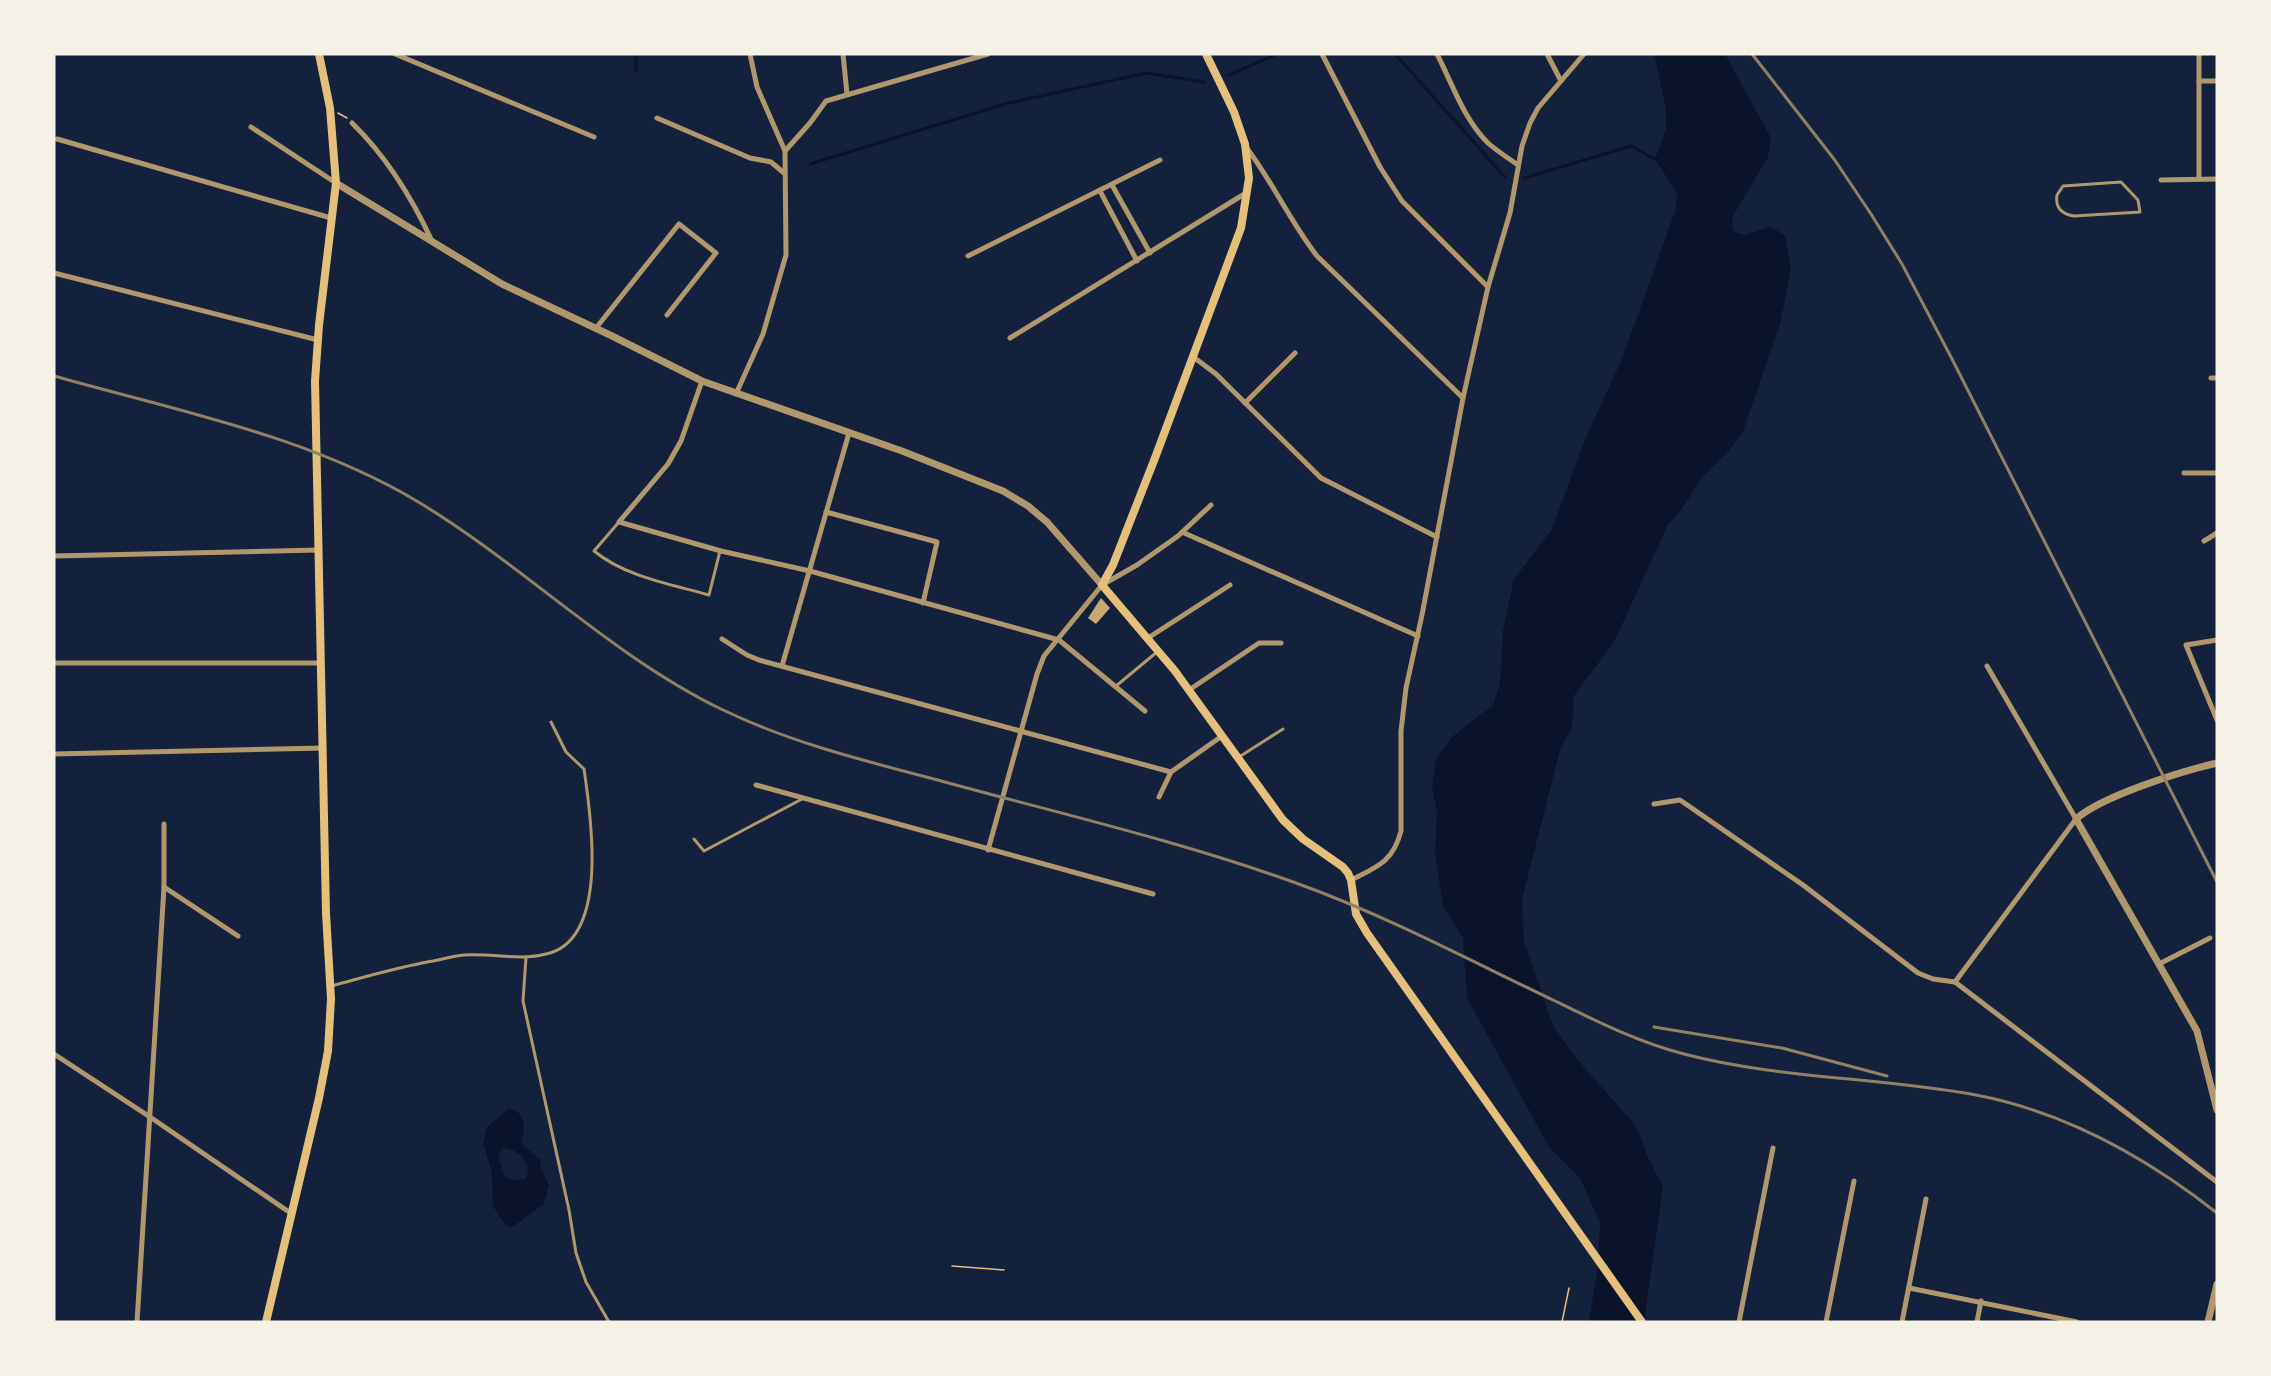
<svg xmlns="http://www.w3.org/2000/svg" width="2271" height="1376" viewBox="0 0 2271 1376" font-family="Mulish,sans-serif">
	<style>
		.water { fill: #0b132b; fill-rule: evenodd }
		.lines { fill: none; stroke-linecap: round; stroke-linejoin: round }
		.stream { stroke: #0b132b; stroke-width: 3 }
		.building { fill: #c6a872 }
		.path { stroke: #e5c07b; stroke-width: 1.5 }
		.service { stroke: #b1986c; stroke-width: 3 }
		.minor { stroke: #b1986c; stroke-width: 5 }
		.tertiary { stroke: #b1986c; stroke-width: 7 }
		.secondary { stroke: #e5c07b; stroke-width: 8 }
		.rail { stroke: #918062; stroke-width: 3 }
	</style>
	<rect width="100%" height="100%" fill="#14213d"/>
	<g class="water">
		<polygon points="1654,54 1725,54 1771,138 1768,157 1733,216 1732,225 1734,232 1746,235 1770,227 1785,235 1791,270 1780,324 1743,431 1728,452 1702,477 1682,509 1668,525 1614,642 1574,696 1572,727 1560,750 1522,899 1524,941 1553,1026 1576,1058 1629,1118 1639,1132 1647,1155 1663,1187 1644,1322 1589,1322 1598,1267 1600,1223 1580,1178 1549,1147 1467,998 1463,938 1443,906 1435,854 1437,811 1432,787 1436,759 1452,737 1493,705 1500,683 1503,630 1514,579 1552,529 1586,437 1621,361 1676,209 1677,193 1655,159 1666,129 1666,109"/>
		<path d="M509 1108C526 1112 526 1128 521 1141L525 1147 541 1160 540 1166 549 1185 544 1204 511 1228 502 1221 493 1206 492 1173 483 1143 487 1127ZM503 1148C518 1149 535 1164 525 1179L510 1180 504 1175 498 1155Z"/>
	</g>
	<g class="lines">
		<g class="stream">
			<polyline points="636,54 636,71"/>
			<polyline points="1395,54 1505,177"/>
			<polyline points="1229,75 1277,54"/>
			<polyline points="810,164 1005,104 1146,73 1205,82"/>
			<polyline points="1524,178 1631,146 1658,161"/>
		</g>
	</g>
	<polygon class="building" points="1101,598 1110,608 1096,624 1088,618"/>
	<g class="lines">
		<g class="path">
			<polyline points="338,113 347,118"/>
			<polyline points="952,1266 1004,1270"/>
			<polyline points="1562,1322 1569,1288"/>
		</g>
		<g class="service">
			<path d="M2121 182 2138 200 2140 212 2074 216C2061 214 2055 207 2057 195L2063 186Z"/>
			<path d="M619 522 594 551C626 577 670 584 709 595L720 551"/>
			<polyline points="1116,686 1157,652"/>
			<polyline points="1239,757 1283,729"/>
			<polyline points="694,839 704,851 802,799"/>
			<polyline points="526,957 523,1001 569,1210 576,1253 586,1282 609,1322"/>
			<path d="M331 986C365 977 398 967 433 961 443 959 454 956 464 955 492 953 519 961 546 954 610 940 591 816 584 769L566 752 551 722"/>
		</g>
		<g class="minor">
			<polyline points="395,54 594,137"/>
			<polyline points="843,54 847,94"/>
			<polyline points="1322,54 1380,167 1402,201 1488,287"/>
			<path d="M1437 54C1452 83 1464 120 1488 143 1497 151 1508 158 1518 165"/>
			<polyline points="1547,54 1561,81"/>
			<polyline points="2199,54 2199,179"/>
			<polyline points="2199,81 2217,81"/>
			<polyline points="657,118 750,158 771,162 784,173"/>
			<path d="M352 123C386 156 412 198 432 241"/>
			<polyline points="251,127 336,183"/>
			<polyline points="57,139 331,218"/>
			<path d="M1246 147C1272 181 1290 221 1317 256L1463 398"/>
			<polyline points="785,151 810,123 826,101 988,54"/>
			<polyline points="2161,180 2217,179"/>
			<polyline points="1112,185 1150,253"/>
			<polyline points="1100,191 1137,261"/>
			<polyline points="968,256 1160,160"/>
			<polyline points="54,273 318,340"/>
			<polyline points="596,328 679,224 716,253 667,315"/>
			<polyline points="1010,338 1246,193"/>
			<polyline points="1192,356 1216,374 1321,478 1437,537"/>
			<polyline points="2211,378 2217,378"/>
			<polyline points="702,381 681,441 668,464 619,522 721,551 810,571 1059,640 1145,711"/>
			<polyline points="736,394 763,334 786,255 785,151 757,87 750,54"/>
			<polyline points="1245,403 1295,353"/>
			<polyline points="2184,473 2217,473"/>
			<polyline points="826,512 937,542 923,603"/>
			<polyline points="1182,532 1418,636"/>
			<polyline points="2204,541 2217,533"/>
			<polyline points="54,556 319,550"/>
			<polyline points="1148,638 1230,585"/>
			<polyline points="722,639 747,655 759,660 1171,772 1222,736"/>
			<polyline points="2217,640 2186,645 2217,720"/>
			<polyline points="54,663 321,663"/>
			<polyline points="782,666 849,433"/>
			<polyline points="1189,690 1259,643 1281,643"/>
			<polyline points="54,754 324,748"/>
			<polyline points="756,785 1153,894"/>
			<polyline points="1159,797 1171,772"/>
			<polyline points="1654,804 1680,800 1803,885 1918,973 1933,979 1955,982 2217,1182"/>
			<polyline points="988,850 1037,674 1044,656 1102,585 1137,565 1178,536 1211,505"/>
			<path d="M1351 880C1377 867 1393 862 1401 831V731L1406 688 1422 615 1463 398 1488 287 1510 213 1522 146 1530 123 1538 108 1584 54"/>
			<polyline points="164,887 238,936"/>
			<polyline points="2159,964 2210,938"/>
			<polyline points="1955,982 2076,819 1987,666"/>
			<polyline points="54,1054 150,1117 292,1214"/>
			<polyline points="1909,1288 2077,1322"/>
			<polyline points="137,1322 164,887 164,824"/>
			<polyline points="1739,1322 1773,1148"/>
			<polyline points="1826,1322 1854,1181"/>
			<polyline points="1902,1322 1926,1199"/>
			<polyline points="1977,1322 1981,1301"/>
		</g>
		<g class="tertiary">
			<polyline points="336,183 502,284 610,335 702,381 902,451 1003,491 1028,506 1047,522 1102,585"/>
			<path d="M2217 763C2182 771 2102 796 2076 819L2197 1031 2217 1110"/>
			<polyline points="2208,1322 2217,1284"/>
		</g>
		<g class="secondary">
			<polyline points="1206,54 1234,112 1245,144 1249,178 1241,228 1155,458 1113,565 1102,585 1175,671 1283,820 1303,839 1343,867 1348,873 1351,880 1356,914 1367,933 1642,1322"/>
			<polyline points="266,1322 319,1098 328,1051 331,999 326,913 315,381 319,325 336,183 330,108 319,54"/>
		</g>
		<g class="rail">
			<polyline points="1752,54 1834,159 1871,214 1902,264 1951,357 2217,882"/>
			<path d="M54 376C178 411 309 436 420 503 524 566 612 656 721 709 789 742 861 760 934 779 1053 812 1180 841 1296 883 1385 915 1469 960 1553 1000 1596 1021 1638 1042 1684 1054 1779 1079 1879 1077 1976 1095 2065 1112 2146 1157 2217 1213"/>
			<polyline points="1654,1027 1782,1048 1887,1076"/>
		</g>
	</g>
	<rect width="2271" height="1376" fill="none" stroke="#f6f1e7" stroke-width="111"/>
</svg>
